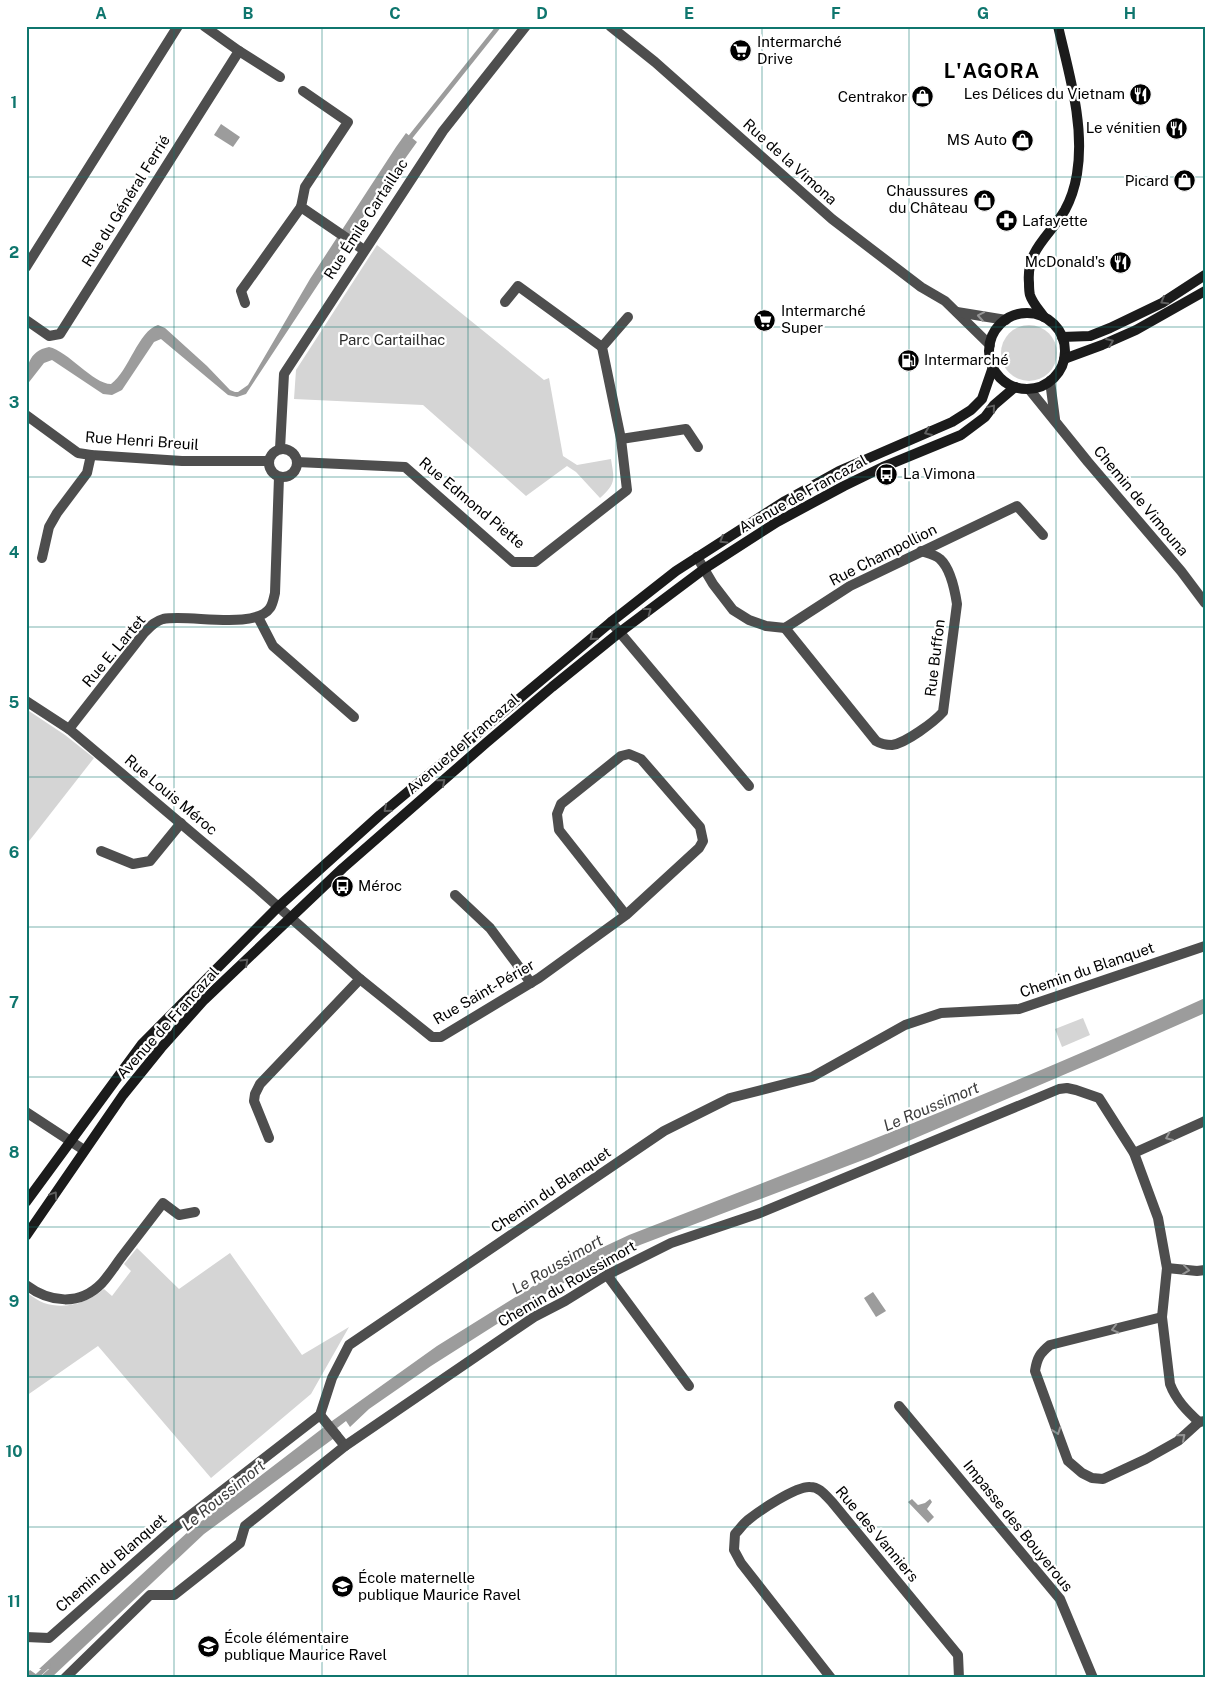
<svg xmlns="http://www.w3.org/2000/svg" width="1231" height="1704" viewBox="0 0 1231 1704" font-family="'Public Sans',sans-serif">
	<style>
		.green { fill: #d5d5d5 }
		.water { fill: #9c9c9c }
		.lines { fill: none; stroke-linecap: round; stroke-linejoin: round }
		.stream { stroke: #9c9c9c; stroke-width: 4.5 }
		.minor { stroke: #4e4e4e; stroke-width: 10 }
		.tertiary { stroke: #4e4e4e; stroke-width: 10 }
		.secondary { stroke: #1b1b1b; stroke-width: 10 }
		.oneway { stroke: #5f5f5f }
		.oneway2 { stroke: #959595 }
		.grid { fill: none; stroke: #0f766e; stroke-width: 1; stroke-opacity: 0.55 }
		.labels { text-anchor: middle; stroke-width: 4.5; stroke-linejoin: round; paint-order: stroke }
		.poi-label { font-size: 15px; fill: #000; stroke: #fff; text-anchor: start }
		.street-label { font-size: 15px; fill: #000; stroke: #fff }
		.park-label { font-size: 15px; fill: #2c2c2c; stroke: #fff }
		.water-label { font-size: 16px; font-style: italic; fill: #3d3d3d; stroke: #fff }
		.district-label { font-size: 20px; font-weight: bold; letter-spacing: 1px; fill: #000; stroke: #fff }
		.neatline { fill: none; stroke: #0f766e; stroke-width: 2 }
		.grid-label { font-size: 16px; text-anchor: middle; font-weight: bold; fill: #0f766e }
	</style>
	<rect width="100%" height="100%" fill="#fff"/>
	<g class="green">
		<path d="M377 245 544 380 549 378 563 456 577 465 611 459C614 479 617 483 600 498L576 472 567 466 526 496 423 405 294 399 296 370Z"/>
		<circle cx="1029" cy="353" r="28"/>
		<polygon points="26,709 65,735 94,758 26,845"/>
		<polygon points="1083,1018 1090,1035 1062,1047 1055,1029"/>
		<path d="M137 1248 179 1289 230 1253 302 1355 349 1327 311 1394 211 1478 98 1346 26 1396V1292C32 1296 38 1301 44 1303 65 1310 87 1303 104 1289L112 1296 131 1271 124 1264Z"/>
	</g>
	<g class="water">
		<polygon points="221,124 240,137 233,147 214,135"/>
		<path d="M406 133 417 142 354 230 246 394 237 397 228 395 161 339 154 342 122 390 112 395 103 394 52 360 44 363 26 386C26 368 28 351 49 347 68 351 93 384 111 384 129 371 138 331 158 325L165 328 207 366 230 390 235 392H238L248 385 310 279 396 147Z"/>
		<path d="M1205 998V1013L1103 1058 871 1157 640 1245 577 1275 522 1308 431 1366 369 1409 350 1427 346 1421 337 1428 341 1433 204 1534 51 1678H26V1674L30 1670 40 1677 49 1669H39L190 1530 332 1421 437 1346 549 1276 599 1249 629 1235C823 1160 1016 1084 1205 998Z"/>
		<polygon points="873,1292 886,1311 876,1317 864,1298"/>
		<polygon points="912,1499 918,1505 925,1503 930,1499 932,1502 927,1509 934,1517 928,1523 908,1502"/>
	</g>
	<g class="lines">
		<g class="stream">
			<polyline points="408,140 499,26"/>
			<polyline points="35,1678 49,1665"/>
		</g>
		<g class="minor">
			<polyline points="204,26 239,51 280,77"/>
			<polyline points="303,91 348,122 305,187 301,207 364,250"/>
			<polyline points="26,267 178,26"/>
			<polyline points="505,302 518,286 602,347"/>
			<polyline points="245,303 241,291 301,207"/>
			<polyline points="26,320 49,336 60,334 239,51"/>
			<polyline points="26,415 78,453 91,455 182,461 268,461"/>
			<polyline points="621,439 686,429 698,447"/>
			<circle cx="283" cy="463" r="14"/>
			<polyline points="280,449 284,374 443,131 526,26"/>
			<polyline points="297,462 405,467 513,562 535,562 627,490 621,439 602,347 628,317"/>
			<polyline points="697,557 713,584 733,610 749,620 766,626 785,628 850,586 1017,506 1043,535"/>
			<polyline points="42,558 49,527 57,513 87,473 91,455"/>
			<polyline points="258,617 273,646 354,717"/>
			<polyline points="611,622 749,786"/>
			<path d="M785 628 876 741C881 744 886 745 892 745 906 743 934 722 943 712L957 604C955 591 951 569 940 559 936 555 927 553 921 551"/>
			<polyline points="26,701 69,729 257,888 360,979 432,1037 441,1037 539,978 626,915 699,848 703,841 700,827 641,759 629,754 621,756 561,804 557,814 559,830 626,915"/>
			<path d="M69 729 144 633C150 627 155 621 163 619 189 614 255 630 270 608 273 604 274 597 275 593L279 477"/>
			<polyline points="101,851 133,864 150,861 181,823"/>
			<polyline points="455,895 490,928 531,983"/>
			<polyline points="26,1112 84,1150"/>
			<polyline points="269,1138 254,1101 255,1094 260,1084 360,979"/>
			<polyline points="1134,1153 1205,1121"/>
			<polyline points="1167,1268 1197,1271 1205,1270"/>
			<polyline points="607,1275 689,1386"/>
			<path d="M26 1285C50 1303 80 1306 102 1283 110 1274 116 1264 123 1255 136 1238 150 1220 163 1203L179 1215 195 1212"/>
			<path d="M1162 1317 1050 1345C1040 1353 1037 1358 1035 1371L1068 1461 1082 1473 1092 1478 1103 1479 1146 1459 1178 1441 1199 1422"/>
			<polyline points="899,1406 1060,1599 1093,1678"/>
			<polyline points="320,1415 345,1446"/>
			<polyline points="26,1637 49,1638 174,1528 320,1415 332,1378 349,1345 664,1131 730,1098 812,1077 905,1025 941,1013 1019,1009 1205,946"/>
			<path d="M65 1678 150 1595H174L240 1543 245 1526 345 1446 534 1317 565 1301 607 1275 671 1243 760 1213 1059 1089 1067 1088 1076 1090 1099 1098 1134 1153 1158 1218 1167 1268 1162 1317 1170 1384C1176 1400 1187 1411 1199 1422L1205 1421"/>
			<path d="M831 1678 741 1563 734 1550 735 1534C739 1530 743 1524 748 1520 759 1511 796 1486 810 1487 820 1487 825 1495 832 1502L958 1655 959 1678"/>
		</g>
		<g class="tertiary">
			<polyline points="610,26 655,62 832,219 921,287 945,301 990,345"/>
			<polyline points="957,312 1006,320"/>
			<polyline points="1050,381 1055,419"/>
			<polyline points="1029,389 1088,462 1181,571 1205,603"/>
		</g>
		<g class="secondary">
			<circle cx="1027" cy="351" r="38"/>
			<path d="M1044 317C1039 310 1032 302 1030 295 1029 291 1029 287 1029 283 1026 249 1050 236 1065 210 1071 199 1075 186 1077 174 1085 125 1069 74 1058 26"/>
			<polyline points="1062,337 1090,336 1110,328 1162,303 1205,275"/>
			<polyline points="1064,359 1102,345 1136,330 1205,291"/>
			<polyline points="26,1202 142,1044 278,907 380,815 611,622 676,571 785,501 839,471 952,422 971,410 982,399 993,367"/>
			<polyline points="26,1236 123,1095 161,1048 204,1000 343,868 486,743 552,687 620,632 704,569 777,522 844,486 883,467 961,435 985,417 994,405 1015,387"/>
		</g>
	</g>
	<defs><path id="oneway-chevron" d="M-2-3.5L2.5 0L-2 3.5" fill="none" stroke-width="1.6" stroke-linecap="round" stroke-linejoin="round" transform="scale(1.25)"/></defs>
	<g class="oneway">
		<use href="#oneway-chevron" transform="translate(1164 301) rotate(150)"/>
		<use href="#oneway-chevron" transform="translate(1110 342) rotate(-23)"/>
		<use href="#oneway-chevron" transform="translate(992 408) rotate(-50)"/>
		<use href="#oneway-chevron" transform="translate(928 432) rotate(157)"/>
		<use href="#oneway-chevron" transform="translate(723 540) rotate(148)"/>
		<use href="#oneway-chevron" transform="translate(648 611) rotate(-37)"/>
		<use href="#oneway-chevron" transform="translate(593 637) rotate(140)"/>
		<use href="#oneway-chevron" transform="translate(442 782) rotate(-41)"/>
		<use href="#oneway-chevron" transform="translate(387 809) rotate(140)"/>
		<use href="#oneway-chevron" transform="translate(245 962) rotate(-43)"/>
		<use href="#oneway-chevron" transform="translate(54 1195) rotate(-56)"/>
	</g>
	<g class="oneway2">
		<use href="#oneway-chevron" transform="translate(981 316) rotate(-170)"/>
		<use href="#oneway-chevron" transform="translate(1169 1137) rotate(156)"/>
		<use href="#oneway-chevron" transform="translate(1186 1270) rotate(7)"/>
		<use href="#oneway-chevron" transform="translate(1115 1329) rotate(166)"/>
		<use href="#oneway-chevron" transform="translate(1057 1431) rotate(70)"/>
		<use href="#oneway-chevron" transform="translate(1182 1437) rotate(-41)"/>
	</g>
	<path class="grid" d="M174 26V1678M322 26V1678M468 26V1678M616 26V1678M762 26V1678M909 26V1678M1056 26V1678M26 177H1205M26 327H1205M26 477H1205M26 627H1205M26 777H1205M26 927H1205M26 1077H1205M26 1227H1205M26 1377H1205M26 1527H1205"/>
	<defs>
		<symbol id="supermarket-disc" viewBox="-11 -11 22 22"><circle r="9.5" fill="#000" stroke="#fff"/><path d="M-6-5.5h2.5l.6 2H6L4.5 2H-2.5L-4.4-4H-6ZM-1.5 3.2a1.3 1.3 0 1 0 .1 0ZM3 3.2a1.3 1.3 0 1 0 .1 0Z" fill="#fff"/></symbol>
		<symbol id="restaurant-disc" viewBox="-11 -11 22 22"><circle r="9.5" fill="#000" stroke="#fff"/><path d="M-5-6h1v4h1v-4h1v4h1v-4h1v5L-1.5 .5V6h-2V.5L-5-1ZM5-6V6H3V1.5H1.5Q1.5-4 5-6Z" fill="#fff"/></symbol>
		<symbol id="shop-disc" viewBox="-11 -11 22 22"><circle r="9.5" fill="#000" stroke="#fff"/><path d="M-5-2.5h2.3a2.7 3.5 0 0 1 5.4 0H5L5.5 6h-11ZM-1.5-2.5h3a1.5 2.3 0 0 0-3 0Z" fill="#fff"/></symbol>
		<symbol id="pharmacy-disc" viewBox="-11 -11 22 22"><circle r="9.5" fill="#000" stroke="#fff"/><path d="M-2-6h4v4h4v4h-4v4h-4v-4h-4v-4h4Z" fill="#fff"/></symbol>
		<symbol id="fuel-disc" viewBox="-11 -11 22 22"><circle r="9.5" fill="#000" stroke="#fff"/><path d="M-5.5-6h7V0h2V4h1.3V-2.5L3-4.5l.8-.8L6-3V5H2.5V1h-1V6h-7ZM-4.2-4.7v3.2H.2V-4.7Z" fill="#fff"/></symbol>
		<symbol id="bus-disc" viewBox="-11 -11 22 22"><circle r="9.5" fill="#000" stroke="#fff"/><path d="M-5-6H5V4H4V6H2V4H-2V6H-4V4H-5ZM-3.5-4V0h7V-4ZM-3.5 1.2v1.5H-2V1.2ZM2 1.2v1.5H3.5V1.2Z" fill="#fff"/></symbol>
		<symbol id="school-disc" viewBox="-11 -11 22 22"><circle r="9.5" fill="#000" stroke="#fff"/><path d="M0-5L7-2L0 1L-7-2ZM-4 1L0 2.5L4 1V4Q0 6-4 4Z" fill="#fff"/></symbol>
	</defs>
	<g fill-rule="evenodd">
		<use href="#supermarket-disc" x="728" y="38" width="25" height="25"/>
		<use href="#restaurant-disc" x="1128" y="82" width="25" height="25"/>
		<use href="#shop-disc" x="910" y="84" width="25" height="25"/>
		<use href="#restaurant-disc" x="1164" y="116" width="25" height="25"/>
		<use href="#shop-disc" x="1010" y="128" width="25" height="25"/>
		<use href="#shop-disc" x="1172" y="168" width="25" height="25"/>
		<use href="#shop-disc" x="972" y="188" width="25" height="25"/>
		<use href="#pharmacy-disc" x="994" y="208" width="25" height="25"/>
		<use href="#restaurant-disc" x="1108" y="250" width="25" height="25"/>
		<use href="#supermarket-disc" x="752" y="308" width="25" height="25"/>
		<use href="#fuel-disc" x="896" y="348" width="25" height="25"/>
		<use href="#bus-disc" x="874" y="462" width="25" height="25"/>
		<use href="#bus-disc" x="330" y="874" width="25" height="25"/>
		<use href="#school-disc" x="330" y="1574" width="25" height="25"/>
		<use href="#school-disc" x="196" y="1634" width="25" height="25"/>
	</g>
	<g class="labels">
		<g class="poi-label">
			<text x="757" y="47">Intermarché<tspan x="757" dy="17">Drive</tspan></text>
			<text x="1125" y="99" text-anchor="end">Les Délices du Vietnam</text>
			<text x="907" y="102" text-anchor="end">Centrakor</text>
			<text x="1161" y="133" text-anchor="end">Le vénitien</text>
			<text x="1007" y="145" text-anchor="end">MS Auto</text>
			<text x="1169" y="186" text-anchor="end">Picard</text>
			<text x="968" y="196" text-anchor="end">Chaussures<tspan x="968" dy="17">du Château</tspan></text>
			<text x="1022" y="226">Lafayette</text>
			<text x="1105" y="267" text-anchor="end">McDonald's</text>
			<text x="781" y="316">Intermarché<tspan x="781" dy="17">Super</tspan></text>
			<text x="924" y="365">Intermarché</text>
			<text x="903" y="479">La Vimona</text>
			<text x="358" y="891">Méroc</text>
			<text x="358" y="1583">École maternelle<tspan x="358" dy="17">publique Maurice Ravel</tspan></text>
			<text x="224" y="1643">École élémentaire<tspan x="224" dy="17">publique Maurice Ravel</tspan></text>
		</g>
		<g class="street-label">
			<text transform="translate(790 162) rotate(42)" y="5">Rue de la Vimona</text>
			<text transform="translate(126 201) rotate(-58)" y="5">Rue du Général Ferrié</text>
			<text transform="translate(366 219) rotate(-57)" y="5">Rue Émile Cartaillac</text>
			<text transform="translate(142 441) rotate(4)" y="5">Rue Henri Breuil</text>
			<text transform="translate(803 494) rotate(-29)" y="5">Avenue de Francazal</text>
			<text transform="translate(1141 501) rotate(50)" y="5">Chemin de Vimouna</text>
			<text transform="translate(472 503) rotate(40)" y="5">Rue Edmond Piette</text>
			<text transform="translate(883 555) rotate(-27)" y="5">Rue Champollion</text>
			<text transform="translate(114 651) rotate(-50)" y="5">Rue E. Lartet</text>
			<text transform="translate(935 658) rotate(-83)" y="5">Rue Buffon</text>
			<text transform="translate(463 744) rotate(-41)" y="5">Avenue de Francazal</text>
			<text transform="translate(171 795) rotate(40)" y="5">Rue Louis Méroc</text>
			<text transform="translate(1087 970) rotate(-19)" y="5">Chemin du Blanquet</text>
			<text transform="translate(484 992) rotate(-30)" y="5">Rue Saint-Périer</text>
			<text transform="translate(168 1023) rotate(-48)" y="5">Avenue de Francazal</text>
			<text transform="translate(551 1190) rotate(-34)" y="5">Chemin du Blanquet</text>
			<text transform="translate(567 1284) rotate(-30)" y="5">Chemin du Roussimort</text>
			<text transform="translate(1018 1526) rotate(51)" y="5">Impasse des Bouyerous</text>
			<text transform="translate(877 1534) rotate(50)" y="5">Rue des Vanniers</text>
			<text transform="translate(111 1563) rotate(-41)" y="5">Chemin du Blanquet</text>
		</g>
		<g class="park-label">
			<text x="392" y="345">Parc Cartailhac</text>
		</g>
		<g class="water-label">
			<text transform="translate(931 1106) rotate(-23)" y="6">Le Roussimort</text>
			<text transform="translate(557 1264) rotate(-30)" y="6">Le Roussimort</text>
			<text transform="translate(223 1495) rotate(-39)" y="6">Le Roussimort</text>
		</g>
		<g class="district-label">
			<text x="992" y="78">L'AGORA</text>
		</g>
	</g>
	<rect width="1231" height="1704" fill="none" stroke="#ffffff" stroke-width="55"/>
	<rect x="28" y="28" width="1176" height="1648" class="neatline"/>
	<g class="grid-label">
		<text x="101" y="19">A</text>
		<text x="248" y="19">B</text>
		<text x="395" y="19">C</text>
		<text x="542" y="19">D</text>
		<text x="689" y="19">E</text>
		<text x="836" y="19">F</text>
		<text x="983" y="19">G</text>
		<text x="1130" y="19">H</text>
		<text x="14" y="108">1</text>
		<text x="14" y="258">2</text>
		<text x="14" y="408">3</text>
		<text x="14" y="558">4</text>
		<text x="14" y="708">5</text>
		<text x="14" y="858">6</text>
		<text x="14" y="1008">7</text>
		<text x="14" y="1158">8</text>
		<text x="14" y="1307">9</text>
		<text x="14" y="1457">10</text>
		<text x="14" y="1607">11</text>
	</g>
</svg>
